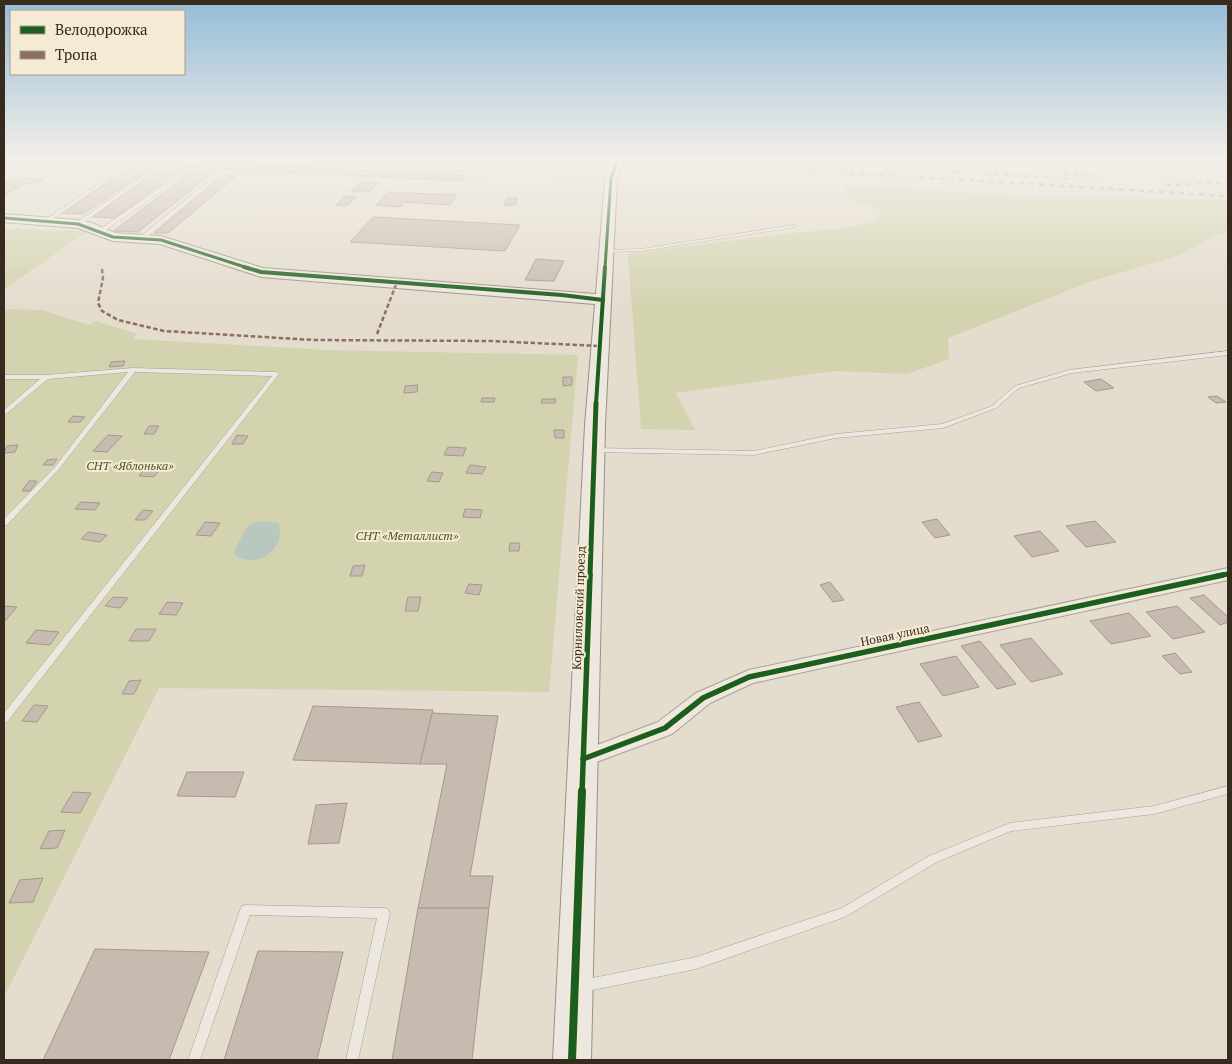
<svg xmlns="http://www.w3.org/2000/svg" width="1232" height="1064" viewBox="0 0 1232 1064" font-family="'PT Serif',serif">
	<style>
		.green { fill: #d4d3b0 }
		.water { fill: #b9c8be }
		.building { fill: #c7baae; stroke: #a4988c }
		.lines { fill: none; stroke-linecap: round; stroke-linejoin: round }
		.lane-casing { stroke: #a9a196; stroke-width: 1 }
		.street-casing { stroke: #a9a196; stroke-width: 2 }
		.secondary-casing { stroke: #999186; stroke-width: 2 }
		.lane { fill: #ece7df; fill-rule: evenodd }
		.street { fill: #ece7df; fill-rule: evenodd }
		.secondary { fill: #ece7df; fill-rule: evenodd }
		.rail { stroke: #aba69f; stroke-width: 2.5; stroke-dasharray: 5 5; stroke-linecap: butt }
		.quiet { stroke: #8d6e63; stroke-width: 2.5; stroke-dasharray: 4.5 2.5; stroke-linecap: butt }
		.cycleway-far4-casing { stroke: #f5ead3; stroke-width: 5 }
		.cycleway-far3-casing { stroke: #f5ead3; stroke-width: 6 }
		.cycleway-far2-casing { stroke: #f5ead3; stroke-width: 8 }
		.cycleway-far1-casing { stroke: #f5ead3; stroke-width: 9 }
		.cycleway-casing { stroke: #f5ead3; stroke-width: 11 }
		.cycleway-far4 { stroke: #1b5e20; stroke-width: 3 }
		.cycleway-far3 { stroke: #1b5e20; stroke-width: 4 }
		.cycleway-far2 { stroke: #1b5e20; stroke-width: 5 }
		.cycleway-far1 { stroke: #1b5e20; stroke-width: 5.5 }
		.cycleway { stroke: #1b5e20; stroke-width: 8 }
		.labels { text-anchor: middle; stroke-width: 4; stroke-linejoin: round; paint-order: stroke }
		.park-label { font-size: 12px; font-style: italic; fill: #495325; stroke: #f5ead3 }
		.street-label { font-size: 12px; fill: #372a1e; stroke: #f5ead3 }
	</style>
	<rect width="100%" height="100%" fill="#e4dccd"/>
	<g class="green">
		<polygon points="844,185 1027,196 1228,200 1228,232 1212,237 1177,256 1089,282 948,338 949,359 907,374 834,371 676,393 695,430 641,429 628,254 790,233 838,229 876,222 882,210 849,199"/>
		<polygon points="4,229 88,231 4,289"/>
		<polygon points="4,309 42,310 89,325 96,321 137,334 132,339 328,350 578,355 549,692 159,688 4,997"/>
	</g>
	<path class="water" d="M264 521 279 523C279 527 280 532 280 536 276 557 252 567 235 555 234 550 236 549 238 544 245 529 246 523 264 521Z"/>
	<g class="building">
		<polygon points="913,159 987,160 989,166 914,162"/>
		<polygon points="1049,159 1066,159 1076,162 1052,166 1038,160"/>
		<polygon points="149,160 304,167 466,176 463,181 141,165"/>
		<polygon points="129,169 149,170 83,214 60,213"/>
		<polygon points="158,170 180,171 115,218 92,217"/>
		<polygon points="190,173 211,174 138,232 114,231"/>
		<polygon points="223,175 236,176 168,233 154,233"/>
		<polygon points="14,178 28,178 43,179 35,184 24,184 4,195 4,183"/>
		<polygon points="360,182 378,183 369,192 351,191"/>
		<polygon points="388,192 456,195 450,205 404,202 400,207 376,205"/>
		<polygon points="345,196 356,197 346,206 336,205"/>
		<polygon points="507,198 518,198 515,205 504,205"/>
		<polygon points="373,217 520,225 505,251 350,242"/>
		<polygon points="536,259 564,261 554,281 525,280"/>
		<polygon points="125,361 123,366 109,367 111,362"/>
		<polygon points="563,377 572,377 572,385 563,386"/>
		<polygon points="1101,379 1114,388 1096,391 1084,382"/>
		<polygon points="418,385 417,392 404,393 405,386"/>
		<polygon points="1217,396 1226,402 1216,403 1208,397"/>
		<polygon points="482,398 495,398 494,402 481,402"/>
		<polygon points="542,399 556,399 555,403 541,403"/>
		<polygon points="73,416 85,417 80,422 68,422"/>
		<polygon points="149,426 159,426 154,434 144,434"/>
		<polygon points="554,430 564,430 564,438 555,438"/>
		<polygon points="108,435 122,436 107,452 93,451"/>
		<polygon points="237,435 248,436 243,444 232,444"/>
		<polygon points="18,445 15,452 4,453 7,446"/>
		<polygon points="448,447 466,448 463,456 444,455"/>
		<polygon points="57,459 53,465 43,465 47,460"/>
		<polygon points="470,465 486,467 482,474 466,473"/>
		<polygon points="146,467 161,468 154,477 139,476"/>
		<polygon points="432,472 443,473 439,482 427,481"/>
		<polygon points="29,481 37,481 30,491 22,491"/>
		<polygon points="81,502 100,503 95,510 75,509"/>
		<polygon points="465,509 482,510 480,518 463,517"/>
		<polygon points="143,510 153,511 145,520 135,520"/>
		<polygon points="937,519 950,535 935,538 922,522"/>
		<polygon points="1095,521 1116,542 1086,547 1066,526"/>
		<polygon points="205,522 220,523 211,536 196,535"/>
		<polygon points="1040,531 1059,551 1032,557 1014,536"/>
		<polygon points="88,532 107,535 100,542 81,539"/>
		<polygon points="510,543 520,543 519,551 509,551"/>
		<polygon points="365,565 362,576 350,576 353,566"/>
		<polygon points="830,582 844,600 833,602 820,585"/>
		<polygon points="469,584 482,585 479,595 465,593"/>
		<polygon points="1204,595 1228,617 1228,622 1220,625 1190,598"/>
		<polygon points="113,597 128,598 120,608 105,606"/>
		<polygon points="408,597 421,597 418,611 405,611"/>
		<polygon points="167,602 183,603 176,615 159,614"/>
		<polygon points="4,606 17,607 5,621 4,621"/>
		<polygon points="1177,606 1205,632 1173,639 1146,612"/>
		<polygon points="1129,613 1151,636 1111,644 1090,621"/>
		<polygon points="136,629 156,629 149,641 129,641"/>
		<polygon points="36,630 59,632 50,645 26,643"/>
		<polygon points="1031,638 1063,674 1031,682 1000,645"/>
		<polygon points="980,641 1016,684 997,689 961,646"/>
		<polygon points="1175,653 1192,672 1180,674 1162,656"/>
		<polygon points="956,656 979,687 943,696 920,664"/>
		<polygon points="141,680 134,694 122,694 129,681"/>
		<polygon points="919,702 942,736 918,742 896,707"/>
		<polygon points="34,705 48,706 37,722 22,721"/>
		<polygon points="313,706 433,710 420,764 293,760"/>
		<polygon points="432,713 498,716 470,876 493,876 489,908 418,908 447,764 420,764"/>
		<polygon points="187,772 244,772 235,797 177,796"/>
		<polygon points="73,792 91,793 80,813 61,812"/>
		<polygon points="347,803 339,843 308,844 316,805"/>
		<polygon points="65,830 57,848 40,849 49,831"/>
		<polygon points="43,878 33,902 9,903 20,880"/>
		<polygon points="418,908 489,908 472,1060 392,1060"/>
		<polygon points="95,949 209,952 169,1060 43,1060"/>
		<polygon points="258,951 343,952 317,1060 224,1060"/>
	</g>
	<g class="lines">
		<defs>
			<g id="lane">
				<polygon points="15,159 19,159 4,167 4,165"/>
				<polygon points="175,159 192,159 483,173 495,170 611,177 613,178 611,179 495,172 484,175 475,190 473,190 471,189 480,175 177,160"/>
				<polygon points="151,171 154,172 80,225 76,225 76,223"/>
				<polygon points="181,174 184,175 103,232 99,232 99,230"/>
				<polygon points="214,177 217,178 144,239 140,239 140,237"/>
				<polygon points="108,178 111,179 46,223 42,222"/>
				<polygon points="794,225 796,226 796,227 641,251 606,252 604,251 606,250 641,249"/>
				<polygon points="1228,351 1228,355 1072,373 1019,388 996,408 943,428 836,438 754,455 594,452 591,450 594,448 754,451 836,434 942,424 992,406 1015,386 1069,370"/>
				<polygon points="133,368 276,372 279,374 7,722 4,723 4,713 272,376 135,372 59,469 7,525 4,525 4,519 55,467 128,372 48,379 6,414 4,415 4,410 40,379 4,379 4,375 46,375"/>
				<polygon points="1228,786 1228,794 1154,814 1011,831 937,862 845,917 696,969 583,992 579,990 577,986 579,982 583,980 696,957 842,908 929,856 1010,823 1154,806"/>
				<polygon points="246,905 384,908 388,909 390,913 358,1060 346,1060 377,918 250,915 200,1060 188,1060 240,910 242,906"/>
			</g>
			<polygon id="street" points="1228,568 1228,580 753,683 710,703 672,734 583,767 576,765 573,759 576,753 658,722 696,693 749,670"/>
			<polygon id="secondary" points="612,159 624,159 617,178 605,425 591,1060 553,1060 585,425 595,304 261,277 160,244 113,241 78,228 4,222 4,214 78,220 92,223 115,233 161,236 263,268 596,294 605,178"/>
		</defs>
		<use href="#lane" class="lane-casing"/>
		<use href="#street" class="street-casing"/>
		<use href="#secondary" class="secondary-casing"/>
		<use href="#lane" class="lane"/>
		<use href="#street" class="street"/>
		<use href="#secondary" class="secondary"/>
		<g class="rail">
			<polyline points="620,159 1228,196"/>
			<polyline points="744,159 831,161"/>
			<polyline points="824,163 1071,179"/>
			<polyline points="1063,174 1097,176"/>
			<polyline points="1166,185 1228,183"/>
		</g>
		<g class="quiet">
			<polyline points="102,269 103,278 98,303 102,311 118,320 164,331 314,340 491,341 600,346"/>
			<polyline points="377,334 397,282"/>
		</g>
		<defs>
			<g id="cycleway-far4">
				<polyline points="4,218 78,224 113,237 161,240 248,268"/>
				<polyline points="605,268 611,178 618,159"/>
			</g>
			<g id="cycleway-far3">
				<polyline points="244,267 261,272 562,295 603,300"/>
				<polyline points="596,404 605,267"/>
			</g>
			<g id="cycleway-far2">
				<polyline points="590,576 596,403"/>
				<polyline points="1217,576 1228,574"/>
			</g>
			<g id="cycleway-far1">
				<polyline points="583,759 665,728 703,698 749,677 1223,575"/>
				<polyline points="582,793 590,575"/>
			</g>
			<polyline id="cycleway" points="572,1060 582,791"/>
		</defs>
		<use href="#cycleway-far4" class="cycleway-far4-casing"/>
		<use href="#cycleway-far3" class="cycleway-far3-casing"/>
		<use href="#cycleway-far2" class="cycleway-far2-casing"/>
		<use href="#cycleway-far1" class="cycleway-far1-casing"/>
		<use href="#cycleway" class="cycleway-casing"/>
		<use href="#cycleway-far4" class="cycleway-far4"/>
		<use href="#cycleway-far3" class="cycleway-far3"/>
		<use href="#cycleway-far2" class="cycleway-far2"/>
		<use href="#cycleway-far1" class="cycleway-far1"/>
		<use href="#cycleway" class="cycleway"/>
	</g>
	<linearGradient id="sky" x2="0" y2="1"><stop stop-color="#95bcd7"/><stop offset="0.52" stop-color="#f3efe8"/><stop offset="1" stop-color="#f3efe8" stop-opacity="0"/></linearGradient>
	<rect width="1232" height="307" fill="url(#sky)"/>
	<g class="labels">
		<g class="park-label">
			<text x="130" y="470">СНТ «Яблонька»</text>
			<text x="407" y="540">СНТ «Металлист»</text>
		</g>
		<g class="street-label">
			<text transform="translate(579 608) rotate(-88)" y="4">Корниловский проезд</text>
			<text transform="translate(895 635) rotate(-12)" y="4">Новая улица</text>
		</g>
	</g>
	<rect width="1232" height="1064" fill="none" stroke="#372a1e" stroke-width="10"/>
	<rect x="10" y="10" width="175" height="65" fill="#f5ead3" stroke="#a99d8b"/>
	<rect x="20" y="26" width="25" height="8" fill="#1b5e20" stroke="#a99d8b"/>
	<text x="55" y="35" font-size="15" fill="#372a1e">Велодорожка</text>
	<rect x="20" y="51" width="25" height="8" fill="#8d6e63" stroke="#a99d8b"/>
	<text x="55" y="60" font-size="15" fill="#372a1e">Тропа</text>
</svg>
